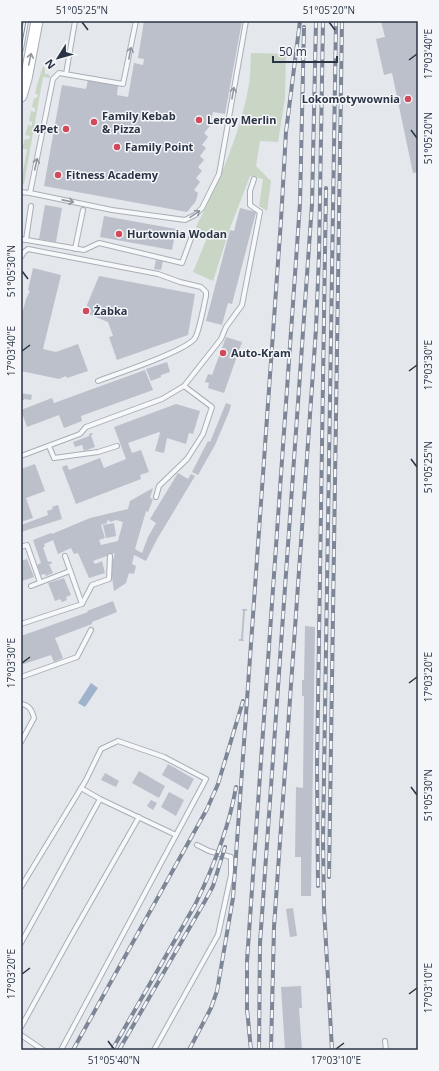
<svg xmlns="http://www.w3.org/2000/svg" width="439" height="1071" viewBox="0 0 439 1071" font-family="'Open Sans',sans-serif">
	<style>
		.green { fill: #c9d6c5 }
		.water { fill: #9fb4cc }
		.building { fill: #bbc0ca; fill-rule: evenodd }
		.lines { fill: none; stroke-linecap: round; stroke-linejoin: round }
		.service-casing { stroke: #a9aeb7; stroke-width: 6 }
		.secondary-casing { stroke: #a9aeb7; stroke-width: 13 }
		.service { stroke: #f7f8fa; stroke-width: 4 }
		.secondary { stroke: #fff; stroke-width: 11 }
		.tram { stroke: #7d8696; stroke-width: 1 }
		.rail-casing { stroke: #7d8696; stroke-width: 4 }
		.rail { stroke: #f4f6f9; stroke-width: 2.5; stroke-dasharray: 8; stroke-linecap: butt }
		.oneway { stroke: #9196a0 }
		.oneway2 { stroke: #959aa2 }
		.ticks { fill: none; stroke: #2b3445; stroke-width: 1.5 }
		.poi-dot { fill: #d1495b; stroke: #f4f6f9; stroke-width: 1.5 }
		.labels { text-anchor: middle; stroke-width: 3; stroke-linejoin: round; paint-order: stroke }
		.poi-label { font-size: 11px; font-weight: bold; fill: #2b3445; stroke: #f4f6f9; text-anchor: start }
		.neatline { fill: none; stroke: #2b3445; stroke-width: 1.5 }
		.ticks-label { font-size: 10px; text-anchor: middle; fill: #2b3445 }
	</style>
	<rect width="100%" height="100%" fill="#e4e7ec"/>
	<g class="green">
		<path d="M251 53 286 54 285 98 278 142 260 141 256 166 271 181 267 211 259 206 263 179 250 176 230 228 213 281 193 272 207 238 196 227C218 183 239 138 248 89 251 78 250 65 251 53Z"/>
		<polygon points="43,66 45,69 45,74 48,74 50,76 50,78 43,77 24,184 21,183 21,181 27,150 22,148 25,139 29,139 30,136 25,135 28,125 32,126 32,122 29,121 31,111 35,112 35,108 32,107 34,98 37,98 38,94 35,94 37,85"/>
	</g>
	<polygon class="water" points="91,683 98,688 85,707 78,703"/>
	<g class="building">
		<polygon points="144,21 242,21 225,114 213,112 210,126 204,133 208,137 202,145 206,148 200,156 204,160 198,167 202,171 196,178 200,182 194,190 198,193 196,201 187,212 44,186 62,85 86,89 88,80 118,86 117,95 128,97 134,63 143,65 144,59 138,58"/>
		<polygon points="381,21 418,21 418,172 413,173 392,73 384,75 376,39 385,37"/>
		<polygon points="45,205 62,208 56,242 39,239"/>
		<polygon points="240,208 256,212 232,304 228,303 222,325 206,321 230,230 234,231"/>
		<polygon points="104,216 176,229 172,250 100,237"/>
		<polygon points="156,260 163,261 161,270 154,269"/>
		<polygon points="33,268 61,275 43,349 56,352 78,344 88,371 67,378 66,376 59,379 21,371 21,318 26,299 30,291 28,290"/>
		<polygon points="99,276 195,294 188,335 117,360 109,337 113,336 108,322 84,312"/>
		<polygon points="226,337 242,342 224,393 208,388 209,383 205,382 208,374 212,375"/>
		<polygon points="167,362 170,372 161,375 161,377 151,381 146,369"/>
		<polygon points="145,370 153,390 81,416 82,421 64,428 59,415 27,427 21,410 52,398 54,403"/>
		<polygon points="21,393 32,395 31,400 24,399 24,400 21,400"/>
		<polygon points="226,403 231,405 229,412 215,445 198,475 192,472 208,441 210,442"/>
		<polygon points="176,404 200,411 193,434 189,433 186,444 167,438 164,453 155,451 160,433 159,432 128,443 132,453 141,450 149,472 140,475 141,479 76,504 62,467 67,465 69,470 100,458 104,468 126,459 114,427"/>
		<polygon points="92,433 93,435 91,435 95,447 84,451 82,445 75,447 73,442 89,436 89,434"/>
		<polygon points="35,464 45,491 26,498 33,518 21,522 21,469"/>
		<path d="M178 473 188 479 191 474 195 476 156 541 146 561 134 555 132 564 136 566 134 574 129 573 126 583 114 591 112 577V563L115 553 93 561 95 564 102 561 105 573 89 578 78 553 74 554 71 548 58 554 53 540 44 544 45 547H43L48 562 51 561 52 564H49L53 573 46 576 45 574 41 575 37 565 41 563 33 540 51 533 52 534 90 518 128 509 130 501 153 488 150 498 153 499 148 512 146 511 135 549 142 553 148 537 156 523 150 519ZM109 520 110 522 116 520 123 522 118 541 101 545 99 540 105 538 101 525 107 523V521Z"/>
		<polygon points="58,505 62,519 21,532 21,525 48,515 47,511 53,509 52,507"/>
		<polygon points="114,523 116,536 106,538 103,525"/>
		<polygon points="27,559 34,577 22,581 21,561"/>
		<polygon points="64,578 71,595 66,597 67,600 62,602 60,599 55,601 48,583"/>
		<polygon points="113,601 117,612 92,622 92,624 55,638 63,658 54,662 51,655 21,665 21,636 88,612 87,611"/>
		<polygon points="242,609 247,609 247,611 245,611 243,639 244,641 239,641 239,639 241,639 243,611 242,610"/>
		<polygon points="305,626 315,627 311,896 301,896 301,857 295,857 296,787 303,788 304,696 302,696 302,680 304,680"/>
		<polygon points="168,764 194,779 188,790 162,775"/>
		<polygon points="139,771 165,786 159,798 132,783"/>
		<polygon points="105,773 119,781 116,787 101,780"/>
		<polygon points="169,792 184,800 176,816 161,807"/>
		<polygon points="151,800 157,803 153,810 147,806"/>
		<polygon points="293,908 297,936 290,937 286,909"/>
		<polygon points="301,986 302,1008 299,1008 302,1050 285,1050 281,987"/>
	</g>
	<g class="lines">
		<defs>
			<g id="service">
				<polyline points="21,49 26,21"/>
				<polyline points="66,74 75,21"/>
				<polyline points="21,192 30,193 53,79 59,73 123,84 136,21"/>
				<polyline points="30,193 112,210 185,220 195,215 202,208 219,174 246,21"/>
				<polyline points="21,239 84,250 99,243 182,263 193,233"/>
				<polyline points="26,240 31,206"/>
				<polyline points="75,249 83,210"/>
				<path d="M21 257 24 252 28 249 158 274 180 282 201 287 206 292V296C204 305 199 332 195 338 187 351 116 374 98 381"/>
				<polyline points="49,446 54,458 98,452 117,446"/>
				<polyline points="21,456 80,434 86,427 162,399 184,386 221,339 226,327 242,305 260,212 250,205 250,191 254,179"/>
				<polyline points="156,497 159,486 187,459 203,434 212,407 184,386"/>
				<polyline points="21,547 27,545 40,582"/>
				<polyline points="65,556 82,604"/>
				<polyline points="31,586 70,571"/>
				<polyline points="21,624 82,604 92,585 109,579 110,556"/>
				<polyline points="21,677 77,657 91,630"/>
				<path d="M21 704C30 705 32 711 34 718L21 742"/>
				<polyline points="81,788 100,799"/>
				<polyline points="21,887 86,780 101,749 118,741 164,757 206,779 61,1050"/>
				<polyline points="21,943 100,799 176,835"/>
				<polyline points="21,1027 70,938 139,817"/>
				<polyline points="21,1035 43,1050"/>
				<polyline points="385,1041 386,1050"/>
				<polyline points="154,1050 218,935 231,875 231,857 209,851 197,845"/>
			</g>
			<polyline id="secondary" points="21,96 26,79 37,21"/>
		</defs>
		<use href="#service" class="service-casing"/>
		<use href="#secondary" class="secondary-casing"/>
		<use href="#service" class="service"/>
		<use href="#secondary" class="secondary"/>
		<polyline class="tram" points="21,49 26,21"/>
		<defs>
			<g id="rail">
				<polyline points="329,877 342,21"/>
				<polyline points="318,886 317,767 326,188"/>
				<polyline points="73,1050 207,809 218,784 243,701"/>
				<path d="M112 1050 195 905C213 868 229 828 236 787"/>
				<polyline points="119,1050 205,901 213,886 225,847"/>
				<polyline points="189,1050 211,1008 217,991 233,898 281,220 286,132 300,21"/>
				<polyline points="251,1050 247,1009 247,961 300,203 304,27"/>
				<polyline points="259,1050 260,943 312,204 316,21"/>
				<polyline points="271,1050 274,927 316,329 319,255 323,21"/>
				<polyline points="332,1050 324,908 323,839 336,21"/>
			</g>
		</defs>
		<use href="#rail" class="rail-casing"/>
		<use href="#rail" class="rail"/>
	</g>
	<defs><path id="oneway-shaft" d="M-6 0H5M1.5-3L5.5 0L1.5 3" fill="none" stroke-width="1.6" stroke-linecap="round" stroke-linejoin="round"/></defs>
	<g class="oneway">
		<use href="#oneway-shaft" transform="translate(130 53) rotate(-79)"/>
		<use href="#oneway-shaft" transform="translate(233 93) rotate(-80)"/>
		<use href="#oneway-shaft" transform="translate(36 164) rotate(-78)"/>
		<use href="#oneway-shaft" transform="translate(68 201) rotate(11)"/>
		<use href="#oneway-shaft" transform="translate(195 214) rotate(-35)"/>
	</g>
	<use class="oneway2" href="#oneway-shaft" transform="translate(30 59) rotate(-78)"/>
	<path class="ticks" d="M82 22 88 30M329 22 335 30M409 60 417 54M411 130 417 138M22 271 28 279M22 351 30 345M409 371 417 365M411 459 417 467M22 663 30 657M409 683 417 677M411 787 417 795M22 974 30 968M409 994 417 988M108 1041 114 1049M336 1049 344 1043"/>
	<g class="poi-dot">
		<circle cx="408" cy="99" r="4"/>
		<circle cx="199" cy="120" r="4"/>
		<circle cx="94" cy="122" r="4"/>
		<circle cx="66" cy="129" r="4"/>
		<circle cx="117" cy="147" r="4"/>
		<circle cx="58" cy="175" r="4"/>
		<circle cx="119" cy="234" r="4"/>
		<circle cx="86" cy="311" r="4"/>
		<circle cx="223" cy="353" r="4"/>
	</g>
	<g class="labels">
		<g class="poi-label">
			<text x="400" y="103" text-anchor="end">Lokomotywownia</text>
			<text x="102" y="120">Family Kebab<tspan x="102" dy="13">&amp; Pizza</tspan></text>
			<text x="207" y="124">Leroy Merlin</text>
			<text x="58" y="133" text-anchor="end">4Pet</text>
			<text x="125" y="151">Family Point</text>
			<text x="66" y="179">Fitness Academy</text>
			<text x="127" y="238">Hurtownia Wodan</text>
			<text x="94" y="315">Żabka</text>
			<text x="231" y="357">Auto-Kram</text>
		</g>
	</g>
	<rect width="439" height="1071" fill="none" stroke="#f4f6f9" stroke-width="44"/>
	<g transform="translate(58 58) rotate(233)" stroke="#f4f6f9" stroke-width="3" paint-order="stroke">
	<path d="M0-3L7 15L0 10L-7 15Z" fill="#2b3445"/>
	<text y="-6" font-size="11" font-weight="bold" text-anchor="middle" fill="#2b3445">N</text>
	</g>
	<path d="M273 56v6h64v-6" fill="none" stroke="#2b3445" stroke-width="2"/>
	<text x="279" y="56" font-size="12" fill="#2b3445" stroke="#f4f6f9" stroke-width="3" paint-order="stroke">50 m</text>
	<rect x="22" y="22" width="395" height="1027" class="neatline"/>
	<g class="ticks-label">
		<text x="82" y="14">51°05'25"N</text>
		<text x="329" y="14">51°05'20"N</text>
		<text transform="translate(428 54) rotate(-90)" y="4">17°03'40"E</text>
		<text transform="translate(428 138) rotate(-90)" y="4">51°05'20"N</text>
		<text transform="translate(11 271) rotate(-90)" y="4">51°05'30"N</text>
		<text transform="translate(11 351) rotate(-90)" y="4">17°03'40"E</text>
		<text transform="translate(428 365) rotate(-90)" y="4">17°03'30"E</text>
		<text transform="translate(428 467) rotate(-90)" y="4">51°05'25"N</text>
		<text transform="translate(11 663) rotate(-90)" y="4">17°03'30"E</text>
		<text transform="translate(428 677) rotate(-90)" y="4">17°03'20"E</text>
		<text transform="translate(428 795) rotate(-90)" y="4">51°05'30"N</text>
		<text transform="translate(11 974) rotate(-90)" y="4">17°03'20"E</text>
		<text transform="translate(428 988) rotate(-90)" y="4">17°03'10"E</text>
		<text x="114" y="1064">51°05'40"N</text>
		<text x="336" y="1064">17°03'10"E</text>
	</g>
</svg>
